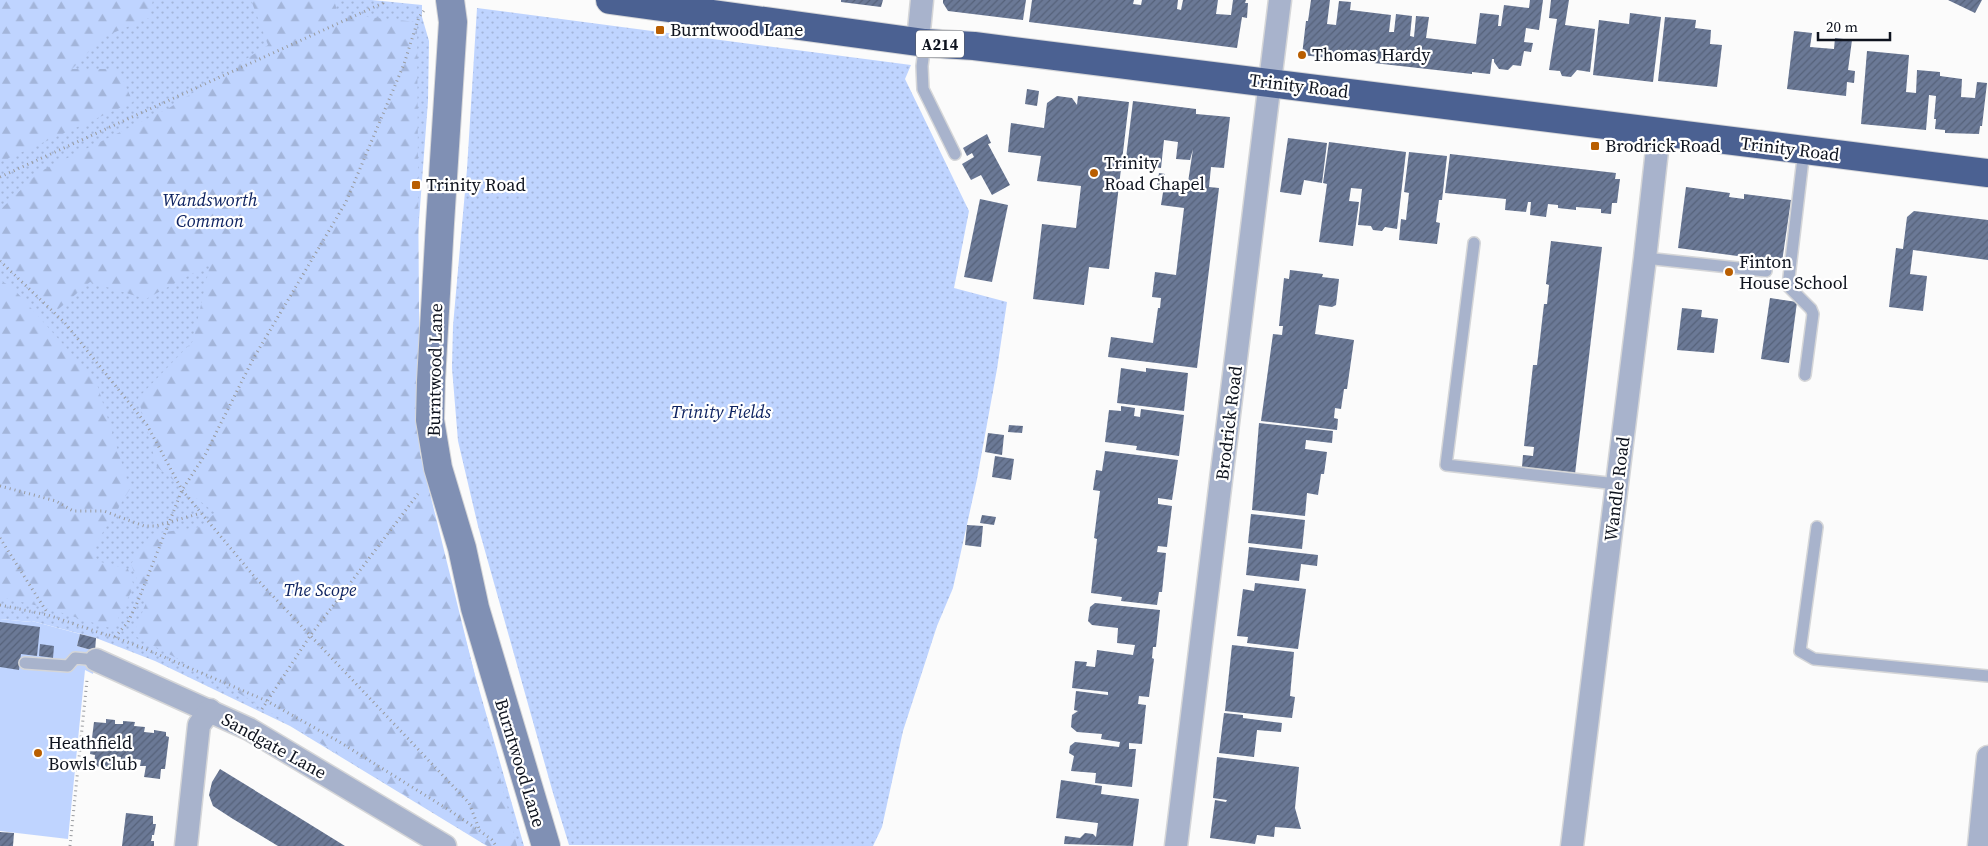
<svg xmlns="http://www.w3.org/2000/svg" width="1988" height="846" viewBox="0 0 1988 846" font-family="'Source Serif 4',serif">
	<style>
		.grass { fill: url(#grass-dots) }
		.forest { fill: url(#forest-firs) }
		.pitch { fill: #bfd4ff }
		.building { fill: url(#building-hatch) }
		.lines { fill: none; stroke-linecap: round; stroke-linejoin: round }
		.lane-casing { stroke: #d5d6d8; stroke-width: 14 }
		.street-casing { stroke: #d5d6d8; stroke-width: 25 }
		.secondary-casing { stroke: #d5d6d8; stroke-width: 30 }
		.highway-casing { stroke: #d5d6d8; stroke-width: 30 }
		.path { stroke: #989a9e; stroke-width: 3; stroke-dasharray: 1 4; stroke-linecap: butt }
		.lane { stroke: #a8b3cc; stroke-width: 11 }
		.street { stroke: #a8b3cc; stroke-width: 22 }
		.secondary { stroke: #8090b4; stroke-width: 28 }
		.highway { stroke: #4b6192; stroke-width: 28 }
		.poi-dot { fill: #b95e00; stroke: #fff; stroke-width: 2 }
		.labels { text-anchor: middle; stroke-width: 4.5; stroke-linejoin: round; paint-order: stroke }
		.shield { fill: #fff; stroke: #565a62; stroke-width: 1 }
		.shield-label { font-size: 16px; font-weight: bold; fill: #0e131e }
		.poi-label { font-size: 18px; fill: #0e131e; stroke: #fff; text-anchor: start }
		.street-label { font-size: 18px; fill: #0e131e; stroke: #fff }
		.park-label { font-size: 18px; font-style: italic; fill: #0e2361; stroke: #fff }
	</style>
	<defs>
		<pattern id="grass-dots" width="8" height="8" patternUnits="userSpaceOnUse" patternTransform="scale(1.25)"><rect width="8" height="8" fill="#bfd4ff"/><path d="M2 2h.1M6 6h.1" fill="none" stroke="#a3b5da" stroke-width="1.8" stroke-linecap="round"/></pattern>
		<pattern id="forest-firs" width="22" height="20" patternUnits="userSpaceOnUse" patternTransform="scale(1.25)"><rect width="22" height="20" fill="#bfd4ff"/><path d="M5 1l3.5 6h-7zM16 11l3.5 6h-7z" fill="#a3b5da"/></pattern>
		<pattern id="building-hatch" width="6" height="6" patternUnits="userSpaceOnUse" patternTransform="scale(1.25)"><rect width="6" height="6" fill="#6b7996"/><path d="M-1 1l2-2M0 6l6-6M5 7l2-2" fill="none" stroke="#56627a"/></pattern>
	</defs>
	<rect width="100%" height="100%" fill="#fbfbfb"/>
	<g class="grass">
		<polygon points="0,0 372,0 422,5 422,17 429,41 428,101 413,300 416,452 475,675 524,846 487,846 290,726 155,661 96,638 32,621 32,622 0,619"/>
		<polygon points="477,8 911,65 905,79 969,211 954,288 1007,302 997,369 977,479 953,588 937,626 903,731 882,827 873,846 569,845 553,793 478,526 458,441 452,368 453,326 467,169"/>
	</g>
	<g class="forest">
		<polygon points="0,0 153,0 149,18 103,37 72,69 118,69 133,102 0,162"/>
		<polygon points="251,0 334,0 338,14 417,22 420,453 517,846 488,846 214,678 133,635 146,603 131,564 151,534 200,527 215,513 157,467 138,398 193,341 210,264 146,299 90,282 54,313 0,261 0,210 39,172 169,108 268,45"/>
		<polygon points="0,280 13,288 96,381 130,489 93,548 97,561 128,569 134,586 113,629 43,607 0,597"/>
	</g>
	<polygon class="pitch" points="0,619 31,622 32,621 80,634 77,646 95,651 93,674 85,670 68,839 0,831"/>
	<g class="building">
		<polygon points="841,0 883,0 881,7 841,2"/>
		<polygon points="943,0 1026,0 1023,20 948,11 943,3"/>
		<polygon points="1032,0 1134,0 1133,4 1141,5 1142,0 1178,0 1177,9 1181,10 1183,0 1218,0 1216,14 1231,15 1233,0 1246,0 1245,3 1248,3 1247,18 1242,17 1237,48 1029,22"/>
		<polygon points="1311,0 1330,0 1327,24 1336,25 1339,1 1351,2 1350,10 1391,15 1389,32 1394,32 1396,14 1412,16 1410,36 1414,37 1416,16 1429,17 1426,38 1476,44 1480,13 1499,15 1498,26 1501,26 1504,5 1529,8 1530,0 1543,0 1539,30 1526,28 1524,42 1533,43 1531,52 1524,51 1521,66 1513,65 1508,70 1499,69 1494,62 1494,59 1492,59 1490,74 1472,72 1472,74 1302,55 1306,21 1308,21"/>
		<polygon points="1551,0 1569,0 1565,25 1595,29 1590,72 1577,70 1571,77 1562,76 1560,71 1549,70 1557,19 1549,18"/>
		<polygon points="1948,0 1982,0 1975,13"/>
		<polygon points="1630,13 1661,17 1653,82 1593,75 1599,20 1629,24"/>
		<polygon points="1665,17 1696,20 1695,28 1711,30 1710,44 1722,45 1717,87 1658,81"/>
		<polygon points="1794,31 1812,33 1810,47 1834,49 1835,38 1852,40 1848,70 1855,71 1854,83 1847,82 1846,96 1787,89"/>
		<polygon points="1867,51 1909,55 1906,92 1916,93 1917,70 1940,72 1940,76 1962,79 1961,97 1975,98 1977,82 1987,83 1982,126 1980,126 1979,134 1945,133 1945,130 1935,129 1936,119 1934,119 1936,96 1929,95 1926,130 1861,124"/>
		<polygon points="1027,89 1039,91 1037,106 1025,104"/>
		<polygon points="1057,96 1072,98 1077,105 1078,96 1129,102 1109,269 1089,267 1084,305 1033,299 1042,224 1076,228 1081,186 1037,181 1041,156 1008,152 1011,123 1044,128 1047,103"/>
		<polygon points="1133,101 1196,109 1196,114 1230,117 1224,168 1211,167 1209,187 1219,188 1197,368 1108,357 1111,337 1153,343 1158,308 1160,308 1161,298 1152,297 1155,272 1176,275 1184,208 1161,205 1164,186 1187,189 1193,149 1190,160 1176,159 1178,142 1164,140 1161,168 1147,166 1147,169 1125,166"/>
		<polygon points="987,134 991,143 988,144 1010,185 992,195 981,175 971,180 962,164 974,157 972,153 967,156 963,148"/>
		<polygon points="1288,138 1327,143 1322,183 1304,180 1301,195 1280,192"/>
		<polygon points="1329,142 1406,152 1397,229 1385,227 1382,231 1373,230 1371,226 1358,225 1362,189 1351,188 1349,201 1359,202 1353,246 1319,242 1327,184 1323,183"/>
		<polygon points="1409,152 1447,156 1442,200 1439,200 1436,222 1440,223 1437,244 1399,240 1401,219 1406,220 1409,193 1404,192"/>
		<polygon points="1450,154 1616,173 1615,179 1620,179 1617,203 1612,203 1611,214 1601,213 1601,209 1576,207 1576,210 1558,208 1558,205 1548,204 1546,217 1530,215 1531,202 1528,202 1526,212 1505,210 1506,199 1445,193"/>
		<polygon points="1159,173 1165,174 1164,186 1157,185"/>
		<polygon points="1686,187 1730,193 1729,197 1744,199 1744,194 1791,200 1782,262 1678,248"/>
		<polygon points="980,199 1008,205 992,282 964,277"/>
		<polygon points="1914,211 1988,220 1988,260 1913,250 1910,274 1927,276 1923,311 1889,307 1896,248 1903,249 1907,217"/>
		<polygon points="1551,241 1602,247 1575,474 1522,467 1523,455 1533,456 1534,447 1524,446 1533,365 1537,365 1544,304 1547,304 1549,285 1546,284"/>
		<polygon points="1290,270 1323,274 1322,277 1339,279 1336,305 1332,307 1319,305 1315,334 1354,340 1347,389 1344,389 1341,409 1335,408 1334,418 1338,419 1337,430 1261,421 1273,334 1282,335 1283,326 1279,326 1284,278 1289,279"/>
		<polygon points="1770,298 1797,302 1789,363 1761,359"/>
		<polygon points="1682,308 1702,310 1701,317 1718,319 1714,353 1677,350"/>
		<polygon points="1121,368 1146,372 1146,368 1188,373 1184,411 1117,403"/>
		<polygon points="1121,406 1135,408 1134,416 1140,417 1141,409 1184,415 1179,456 1136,450 1137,446 1105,442 1109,410 1121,411"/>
		<polygon points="1259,423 1333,431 1332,443 1306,440 1305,449 1327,452 1324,474 1321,474 1318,495 1307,493 1305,516 1252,510"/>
		<polygon points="1009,425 1023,426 1022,433 1008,432"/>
		<polygon points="988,433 1004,435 1002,455 985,452"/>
		<polygon points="1105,451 1178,460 1172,500 1158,498 1158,504 1172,506 1167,547 1158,546 1157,552 1166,553 1162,592 1159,592 1157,605 1121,601 1122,597 1091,593 1097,539 1094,538 1100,491 1093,490 1096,470 1102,471"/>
		<polygon points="995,456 1014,459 1011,480 992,477"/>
		<polygon points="1251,514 1305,520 1302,549 1248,543"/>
		<polygon points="982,515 996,517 994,525 980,523"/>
		<polygon points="967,525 983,526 981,547 965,545"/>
		<polygon points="1249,547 1318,555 1317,566 1301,564 1299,581 1246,575"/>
		<polygon points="1255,583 1306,589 1298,649 1247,643 1248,637 1237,636 1243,589 1254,591"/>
		<polygon points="1095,603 1160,610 1156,647 1153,647 1152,658 1154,659 1149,697 1139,696 1138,704 1146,705 1142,744 1129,743 1129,749 1136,749 1132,787 1095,783 1096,773 1071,771 1074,756 1069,753 1070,746 1075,742 1119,747 1120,742 1101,739 1102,734 1077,732 1071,727 1072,715 1078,711 1074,710 1076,691 1108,695 1108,692 1072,688 1075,661 1087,662 1086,666 1095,667 1097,650 1133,655 1135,645 1117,643 1118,628 1092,625 1088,621 1090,607"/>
		<polygon points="0,622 40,627 37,656 21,654 19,670 0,667"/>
		<polygon points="80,634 96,638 95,651 77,646"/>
		<polygon points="40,644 54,646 53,658 39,656"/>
		<polygon points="1232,645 1294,652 1290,696 1295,697 1292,718 1225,711"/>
		<polygon points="1224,713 1243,715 1243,718 1282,723 1281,732 1257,730 1254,757 1219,753"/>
		<polygon points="106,719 115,720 115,724 123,724 123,721 135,722 134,726 145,727 144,732 154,733 154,730 166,732 166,736 169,737 165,769 161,769 160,779 144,777 146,766 140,766 141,760 136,759 135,770 120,768 121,757 112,756 111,768 94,766 95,755 90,754 94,722 106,723"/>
		<polygon points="1217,757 1299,767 1295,808 1301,829 1275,827 1274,837 1257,835 1255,844 1210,838 1215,800 1226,802 1227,800 1213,798"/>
		<polygon points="220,769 290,812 345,846 278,846 233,819 213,806 209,795 212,782"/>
		<polygon points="1061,780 1102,786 1101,794 1139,799 1133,846 1064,844 1065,836 1080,838 1085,833 1093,834 1096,837 1098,823 1056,818"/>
		<polygon points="126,813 153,816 153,824 156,824 154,835 152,835 152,837 151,841 154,841 154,846 122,846"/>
		<polygon points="0,832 14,833 13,846 0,846"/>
	</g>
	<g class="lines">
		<defs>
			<g id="lane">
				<polyline points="925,43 922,66 923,89 955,154"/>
				<polyline points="1804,150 1788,286 1811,309 1813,314 1805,375"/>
				<polyline points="1474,243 1446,465 1617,484"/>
				<polyline points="1645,258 1766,271"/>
				<polyline points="1817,527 1800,651 1814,659 1988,676"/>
				<polyline points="25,663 68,666 75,658 96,660"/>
			</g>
			<g id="street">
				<polyline points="918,41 922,0"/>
				<polyline points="96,660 249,729 445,846"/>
				<polyline points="186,846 199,725 210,710"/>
				<polyline points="1176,846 1280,0"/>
				<polyline points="1572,846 1645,258 1659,132"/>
				<polyline points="1979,846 1988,757"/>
			</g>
			<polyline id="secondary" points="450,0 453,22 440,223 431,381 430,420 438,468 462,548 475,608 546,846"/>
			<polyline id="highway" points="610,0 925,43 974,46 1988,173"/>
		</defs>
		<use href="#lane" class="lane-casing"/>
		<use href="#street" class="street-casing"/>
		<use href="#secondary" class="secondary-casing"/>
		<use href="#highway" class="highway-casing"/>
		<g class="path">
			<polyline points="0,177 383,3 383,0"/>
			<polyline points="0,261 65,323 147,425 182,490 253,575 469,803 480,831"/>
			<polyline points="0,486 56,501 73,511 104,511 144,526 156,526 201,513"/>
			<polyline points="0,538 48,614"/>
			<polyline points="0,605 48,615 109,636"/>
			<polyline points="109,635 143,648 267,701 338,741 449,810 480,831 492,840 496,846"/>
			<polyline points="115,637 128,622 138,601 182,490 205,455 253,359 346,202 404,64 419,17 426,8"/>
			<polyline points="262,709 310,636 418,494"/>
			<polyline points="70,846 87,680"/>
		</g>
		<use href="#lane" class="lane"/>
		<use href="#street" class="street"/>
		<use href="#secondary" class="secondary"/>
		<use href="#highway" class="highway"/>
	</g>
	<g class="poi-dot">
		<rect x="655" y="25" width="10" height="10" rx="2.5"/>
		<circle cx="1302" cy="55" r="5"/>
		<rect x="1590" y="141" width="10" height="10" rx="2.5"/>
		<circle cx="1094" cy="173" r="5"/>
		<rect x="411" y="180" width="10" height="10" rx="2.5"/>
		<circle cx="1729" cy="272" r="5"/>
		<circle cx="38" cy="753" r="5"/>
	</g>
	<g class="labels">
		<rect class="shield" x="916" y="30.5" width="48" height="27" rx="4"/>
		<g class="shield-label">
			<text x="940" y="50">A214</text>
		</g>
		<g class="poi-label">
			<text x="670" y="36">Burntwood Lane</text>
			<text x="1312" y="61">Thomas Hardy</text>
			<text x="1605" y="152">Brodrick Road</text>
			<text x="1104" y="169">Trinity<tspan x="1104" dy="21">Road Chapel</tspan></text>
			<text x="426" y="191">Trinity Road</text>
			<text x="1739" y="268">Finton<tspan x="1739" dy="21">House School</tspan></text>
			<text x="48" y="749">Heathfield<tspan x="48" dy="21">Bowls Club</tspan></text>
		</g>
		<g class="street-label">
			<text transform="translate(1299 86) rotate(7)" y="6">Trinity Road</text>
			<text transform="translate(1790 149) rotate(7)" y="6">Trinity Road</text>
			<text transform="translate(435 370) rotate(-89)" y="6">Burntwood Lane</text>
			<text transform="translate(1229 423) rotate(-83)" y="6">Brodrick Road</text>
			<text transform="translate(1617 489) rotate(-83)" y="6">Wandle Road</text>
			<text transform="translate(274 746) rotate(29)" y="6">Sandgate Lane</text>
			<text transform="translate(520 763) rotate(73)" y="6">Burntwood Lane</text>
		</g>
		<g class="park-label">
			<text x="210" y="206">Wandsworth<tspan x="210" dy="21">Common</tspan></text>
			<text x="721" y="418">Trinity Fields</text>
			<text x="320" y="596">The Scope</text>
		</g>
	</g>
	<path d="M1818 32v8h72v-8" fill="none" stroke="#0e131e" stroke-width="2.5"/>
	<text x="1826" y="32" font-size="15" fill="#0e131e" stroke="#ffffff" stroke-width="4" paint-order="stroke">20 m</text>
</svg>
